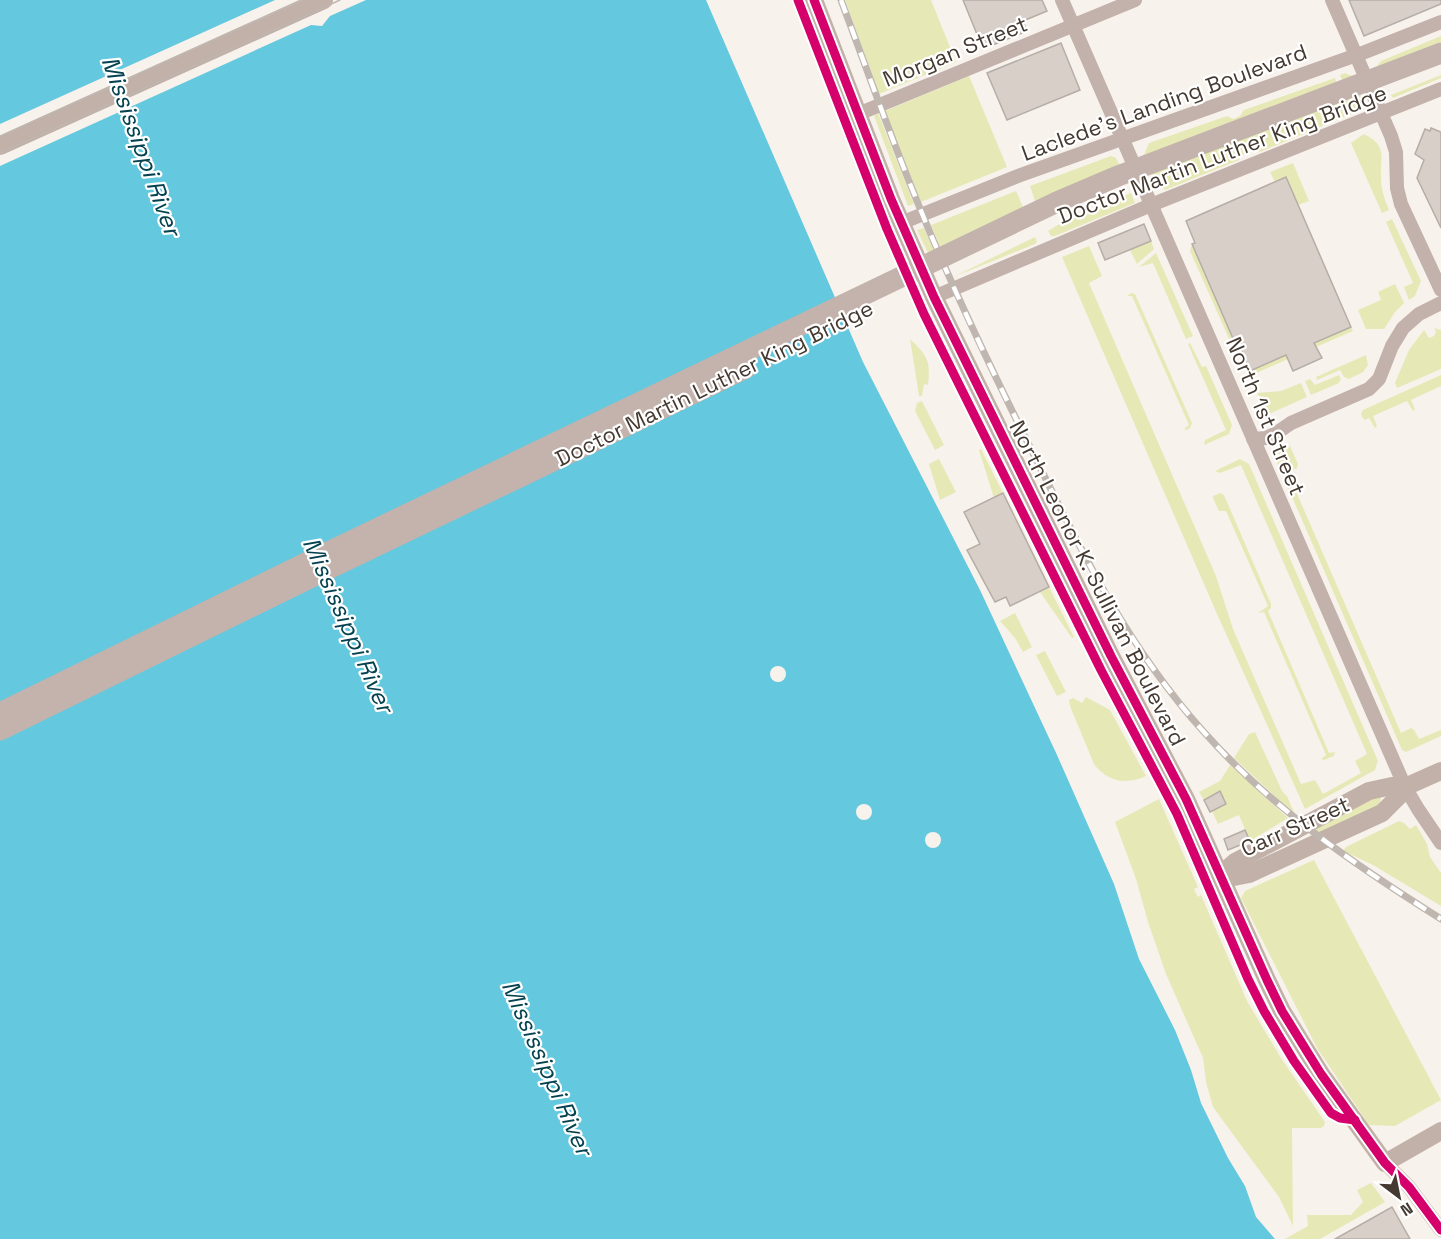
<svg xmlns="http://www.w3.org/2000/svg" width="1441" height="1239" viewBox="0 0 1441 1239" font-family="'Space Grotesk',sans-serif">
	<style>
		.green { fill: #e6e9b6 }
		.water { fill: #64c8de }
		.pier { fill: #f8f2ec }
		.building { fill: #d7cfc8; stroke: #b5ada6; stroke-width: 1.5 }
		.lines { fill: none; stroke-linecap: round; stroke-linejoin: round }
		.street { stroke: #c3b1ab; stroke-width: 14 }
		.secondary { stroke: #c2b1a9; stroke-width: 18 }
		.primary { stroke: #c3b3ac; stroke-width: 21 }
		.tram { stroke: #bfb6b0; stroke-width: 1.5 }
		.rail-casing { stroke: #bfb6b0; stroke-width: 7 }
		.rail { stroke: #fff; stroke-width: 4.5; stroke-dasharray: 14; stroke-linecap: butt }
		.primary-bridge { stroke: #c3b3ac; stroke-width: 21 }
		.cycleway-casing { stroke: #fff; stroke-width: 13 }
		.cycleway { stroke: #d6006c; stroke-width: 9 }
		.labels { text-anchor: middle; stroke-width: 4.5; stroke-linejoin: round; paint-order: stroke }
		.street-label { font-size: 22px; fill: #453a31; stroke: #fff }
		.water-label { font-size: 24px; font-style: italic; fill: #044250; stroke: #fff }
	</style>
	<rect width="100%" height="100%" fill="#f8f2ec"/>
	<g class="green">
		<polygon points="845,0 931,0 956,62 879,94"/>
		<polygon points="1441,36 1441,43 1378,69 1377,66 1381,61"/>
		<polygon points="1345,73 1352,76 1366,108 1260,152 1255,149 1242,155 1239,160 1165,190 1155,180 1144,155 1149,143 1227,116 1233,119 1240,116 1244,110 1335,78 1337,85 1343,83 1340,75"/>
		<polygon points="1441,75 1441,78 1393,98 1391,95"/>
		<polygon points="969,76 1007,167 921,202 885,111"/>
		<polygon points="878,113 914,204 908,206 874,116"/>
		<path d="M1364 134C1388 146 1380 157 1381 178 1381 190 1385 200 1389 210L1382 213 1351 143Z"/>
		<polygon points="1111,156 1116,158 1120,166 1035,201 1030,186"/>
		<polygon points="1293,163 1309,201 1298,205 1275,182 1270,172"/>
		<polygon points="1016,191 1023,207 940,247 931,225"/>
		<polygon points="1131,193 1135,203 1055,236 1051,236 1048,231 1066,220"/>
		<polygon points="1392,219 1421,281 1415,296 1409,300 1404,287 1413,283 1386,222"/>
		<polygon points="924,228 934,250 928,253 917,230"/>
		<polygon points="1035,237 1037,242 1035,244 953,277"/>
		<polygon points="1151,241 1154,249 1137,264 1130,250"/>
		<polygon points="1192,244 1236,344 1231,343 1190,251"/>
		<polygon points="1089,246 1102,276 1089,283 1216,576 1233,629 1301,784 1315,780 1323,794 1361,773 1355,761 1367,754 1241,465 1220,473 1215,471 1240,459 1249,464 1378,761 1375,770 1305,809 1217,614 1062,257"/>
		<polygon points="1156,253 1193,336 1186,339 1153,263 1139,267"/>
		<polygon points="1395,284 1404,303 1395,312 1384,329 1366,329 1358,310 1381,300 1378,292"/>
		<polygon points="1131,293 1135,294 1192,423 1190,428 1187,430 1184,429 1189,425 1132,296 1127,296"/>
		<polygon points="1351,327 1353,331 1316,347 1314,343"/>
		<polygon points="1434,328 1441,330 1441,369 1397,388 1395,383 1409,350 1424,330 1429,338 1434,336 1436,332"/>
		<path d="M910 339C927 355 931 361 928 385L924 384 922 396H919Z"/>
		<polygon points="1190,343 1202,367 1206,366 1232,425 1229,434 1204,445 1205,440 1226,430 1188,344"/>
		<polygon points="1286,355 1288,359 1252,375 1250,371"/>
		<polygon points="1366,355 1368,365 1363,372 1349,379 1344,377 1340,370 1317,380 1316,377"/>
		<polygon points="1339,375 1341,379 1339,383 1311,395 1305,381 1310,379 1315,385"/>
		<polygon points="1441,375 1441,386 1411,400 1415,409 1413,411 1407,401 1373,416 1377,426 1375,428 1369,418 1364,420 1361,414 1363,410"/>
		<path d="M1301 383 1307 397 1262 417 1261 414 1265 412C1266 407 1261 396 1256 393L1281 391Z"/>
		<polygon points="922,401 944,445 935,450 915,411 917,403"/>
		<polygon points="1286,446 1290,446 1298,464 1297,468 1288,473 1401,733 1411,728 1414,730 1419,739 1441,730 1441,736 1406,752 1402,750 1276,460 1275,452"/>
		<polygon points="981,449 1003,493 994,498 979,450"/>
		<polygon points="939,459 956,492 940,500 929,464"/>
		<polygon points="1220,493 1224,495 1271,604 1271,608 1268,611 1329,753 1335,752 1334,756 1324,760 1321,759 1326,755 1264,612 1258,613 1268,606 1226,511 1219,511 1213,498 1213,496"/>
		<polygon points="1049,587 1074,637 1072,638 1040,592"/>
		<polygon points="1015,613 1032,647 1023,652 1015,638 1000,621"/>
		<polygon points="1045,651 1066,692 1057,696 1036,655"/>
		<path d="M1086 697 1110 710 1146 776C1127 785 1107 782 1094 764L1070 706 1069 700 1073 698 1082 703Z"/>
		<polygon points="1255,732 1282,791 1287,796 1295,815 1234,758 1249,734"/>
		<polygon points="1230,765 1288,818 1250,841 1239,815 1218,824 1212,811 1226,804 1220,792 1204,800 1199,792 1220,781"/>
		<polygon points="1373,797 1380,797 1381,799 1379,805 1320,834 1313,828"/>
		<polygon points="1159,799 1198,887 1194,889 1198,897 1201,895 1247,1001 1281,1058 1325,1122 1324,1126 1321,1128 1292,1128 1293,1226 1279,1197 1213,1107 1206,1082 1203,1058 1166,974 1148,922 1136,879 1115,822"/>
		<polygon points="1399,821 1404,823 1410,829 1416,825 1427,844 1430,857 1441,873 1441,906 1373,865 1343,851 1346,847"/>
		<polygon points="1314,860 1441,1100 1395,1126 1369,1125 1317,1048 1241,898 1245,891"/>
		<polygon points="1371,1183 1385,1202 1320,1239 1285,1239 1308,1226 1307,1215 1351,1215 1363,1202 1357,1190"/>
	</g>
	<polygon class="water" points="0,0 706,0 863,362 980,590 1057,755 1114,884 1139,959 1175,1030 1191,1070 1201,1103 1228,1158 1245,1186 1256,1217 1275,1239 0,1239"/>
	<g class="pier">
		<polygon points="275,0 366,0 330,16 322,26 311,25 0,166 0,124"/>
		<circle cx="778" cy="674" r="8"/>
		<circle cx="864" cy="812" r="8"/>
		<circle cx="933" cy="840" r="8"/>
	</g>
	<g class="building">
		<polygon points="963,0 1042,0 1047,11 1023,21 1027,31 983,49"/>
		<polygon points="1349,0 1441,0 1441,4 1364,36"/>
		<polygon points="1061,43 1080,90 1007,120 987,73"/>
		<polygon points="1431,128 1441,132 1441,228 1417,178 1424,160 1415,154 1425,129 1430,131"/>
		<polygon points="1286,177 1351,327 1314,343 1322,358 1293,371 1286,355 1250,371 1241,349 1238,350 1192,244 1195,243 1186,221"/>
		<polygon points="1144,224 1151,241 1105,260 1098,243"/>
		<polygon points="1003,493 1049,587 1010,606 1006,597 995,602 967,550 980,544 964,512"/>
		<polygon points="1220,791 1226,804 1210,812 1204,800"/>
		<polygon points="1245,830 1250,841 1228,850 1224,839"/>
		<polygon points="1392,1207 1410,1239 1335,1239 1369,1220"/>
	</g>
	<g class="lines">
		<g class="street">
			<polyline points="1062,0 1405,787 1418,809 1441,843"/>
			<polyline points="1332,0 1391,136 1396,152 1397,188 1401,204 1441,290"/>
			<polyline points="858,114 1135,0"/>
			<polyline points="901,223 1018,176 1365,52 1441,22"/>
			<polyline points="934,297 1151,205 1441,89"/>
			<polyline points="1253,439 1266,438 1278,432 1291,423 1369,389 1379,379 1392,346 1403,328 1419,314 1441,303"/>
			<polyline points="1385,1163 1409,1187 1441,1230"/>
		</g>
		<g class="secondary">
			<polyline points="814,0 891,199 934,297 1111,656 1186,799 1267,980 1282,1011 1321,1074 1385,1163 1441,1131"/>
			<polyline points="0,146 324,0"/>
			<polyline points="1220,875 1235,862 1369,791 1392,786 1405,787 1441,771"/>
			<polyline points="1220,875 1234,877 1249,874 1382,813 1399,796 1405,787"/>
		</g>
		<g class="primary">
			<polyline points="0,713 316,558"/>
			<polyline points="0,730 322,572"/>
		</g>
		<g class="tram">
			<polyline points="0,136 301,0"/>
			<polyline points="0,153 340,0"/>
		</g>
		<defs>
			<path id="rail" d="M841 0C866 67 890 135 917 201 952 288 993 373 1035 457 1084 557 1128 647 1203 731 1271 808 1355 865 1441 919"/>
		</defs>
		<use href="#rail" class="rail-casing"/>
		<use href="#rail" class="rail"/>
		<g class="primary-bridge">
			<polyline points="316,558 1057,202 1118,176 1441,53"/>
			<polyline points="322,572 746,368"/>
		</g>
		<defs>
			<g id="cycleway">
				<polyline points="798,0 887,229 924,314 1101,670 1177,814 1248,979 1264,1011 1294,1061 1331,1113 1340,1118 1355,1120"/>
				<polyline points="814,0 891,199 934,297 1111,656 1186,799 1267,980 1282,1011 1321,1074 1385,1163 1409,1187 1441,1230"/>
			</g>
		</defs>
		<use href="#cycleway" class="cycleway-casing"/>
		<use href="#cycleway" class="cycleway"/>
	</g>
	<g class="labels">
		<g class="street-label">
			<text transform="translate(955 51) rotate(-22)" y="8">Morgan Street</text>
			<text transform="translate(1164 102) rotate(-20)" y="8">Laclede's Landing Boulevard</text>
			<text transform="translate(1222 154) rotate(-21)" y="8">Doctor Martin Luther King Bridge</text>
			<text transform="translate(714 383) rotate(-26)" y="8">Doctor Martin Luther King Bridge</text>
			<text transform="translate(1266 416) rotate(67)" y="8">North 1st Street</text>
			<text transform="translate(1098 583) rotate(63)" y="8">North Leonor K. Sullivan Boulevard</text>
			<text transform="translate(1295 826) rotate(-24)" y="8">Carr Street</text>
		</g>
		<g class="water-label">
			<text transform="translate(141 146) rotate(70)" y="8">Mississippi River</text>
			<text transform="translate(348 625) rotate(66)" y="8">Mississippi River</text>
			<text transform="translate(547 1068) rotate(66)" y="8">Mississippi River</text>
		</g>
	</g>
	<g transform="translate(1399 1197) rotate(148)" stroke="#ffffff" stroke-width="4.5" paint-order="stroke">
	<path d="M0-4.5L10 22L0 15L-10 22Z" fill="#453a31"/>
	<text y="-9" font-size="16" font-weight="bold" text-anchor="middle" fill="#453a31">N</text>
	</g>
</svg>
